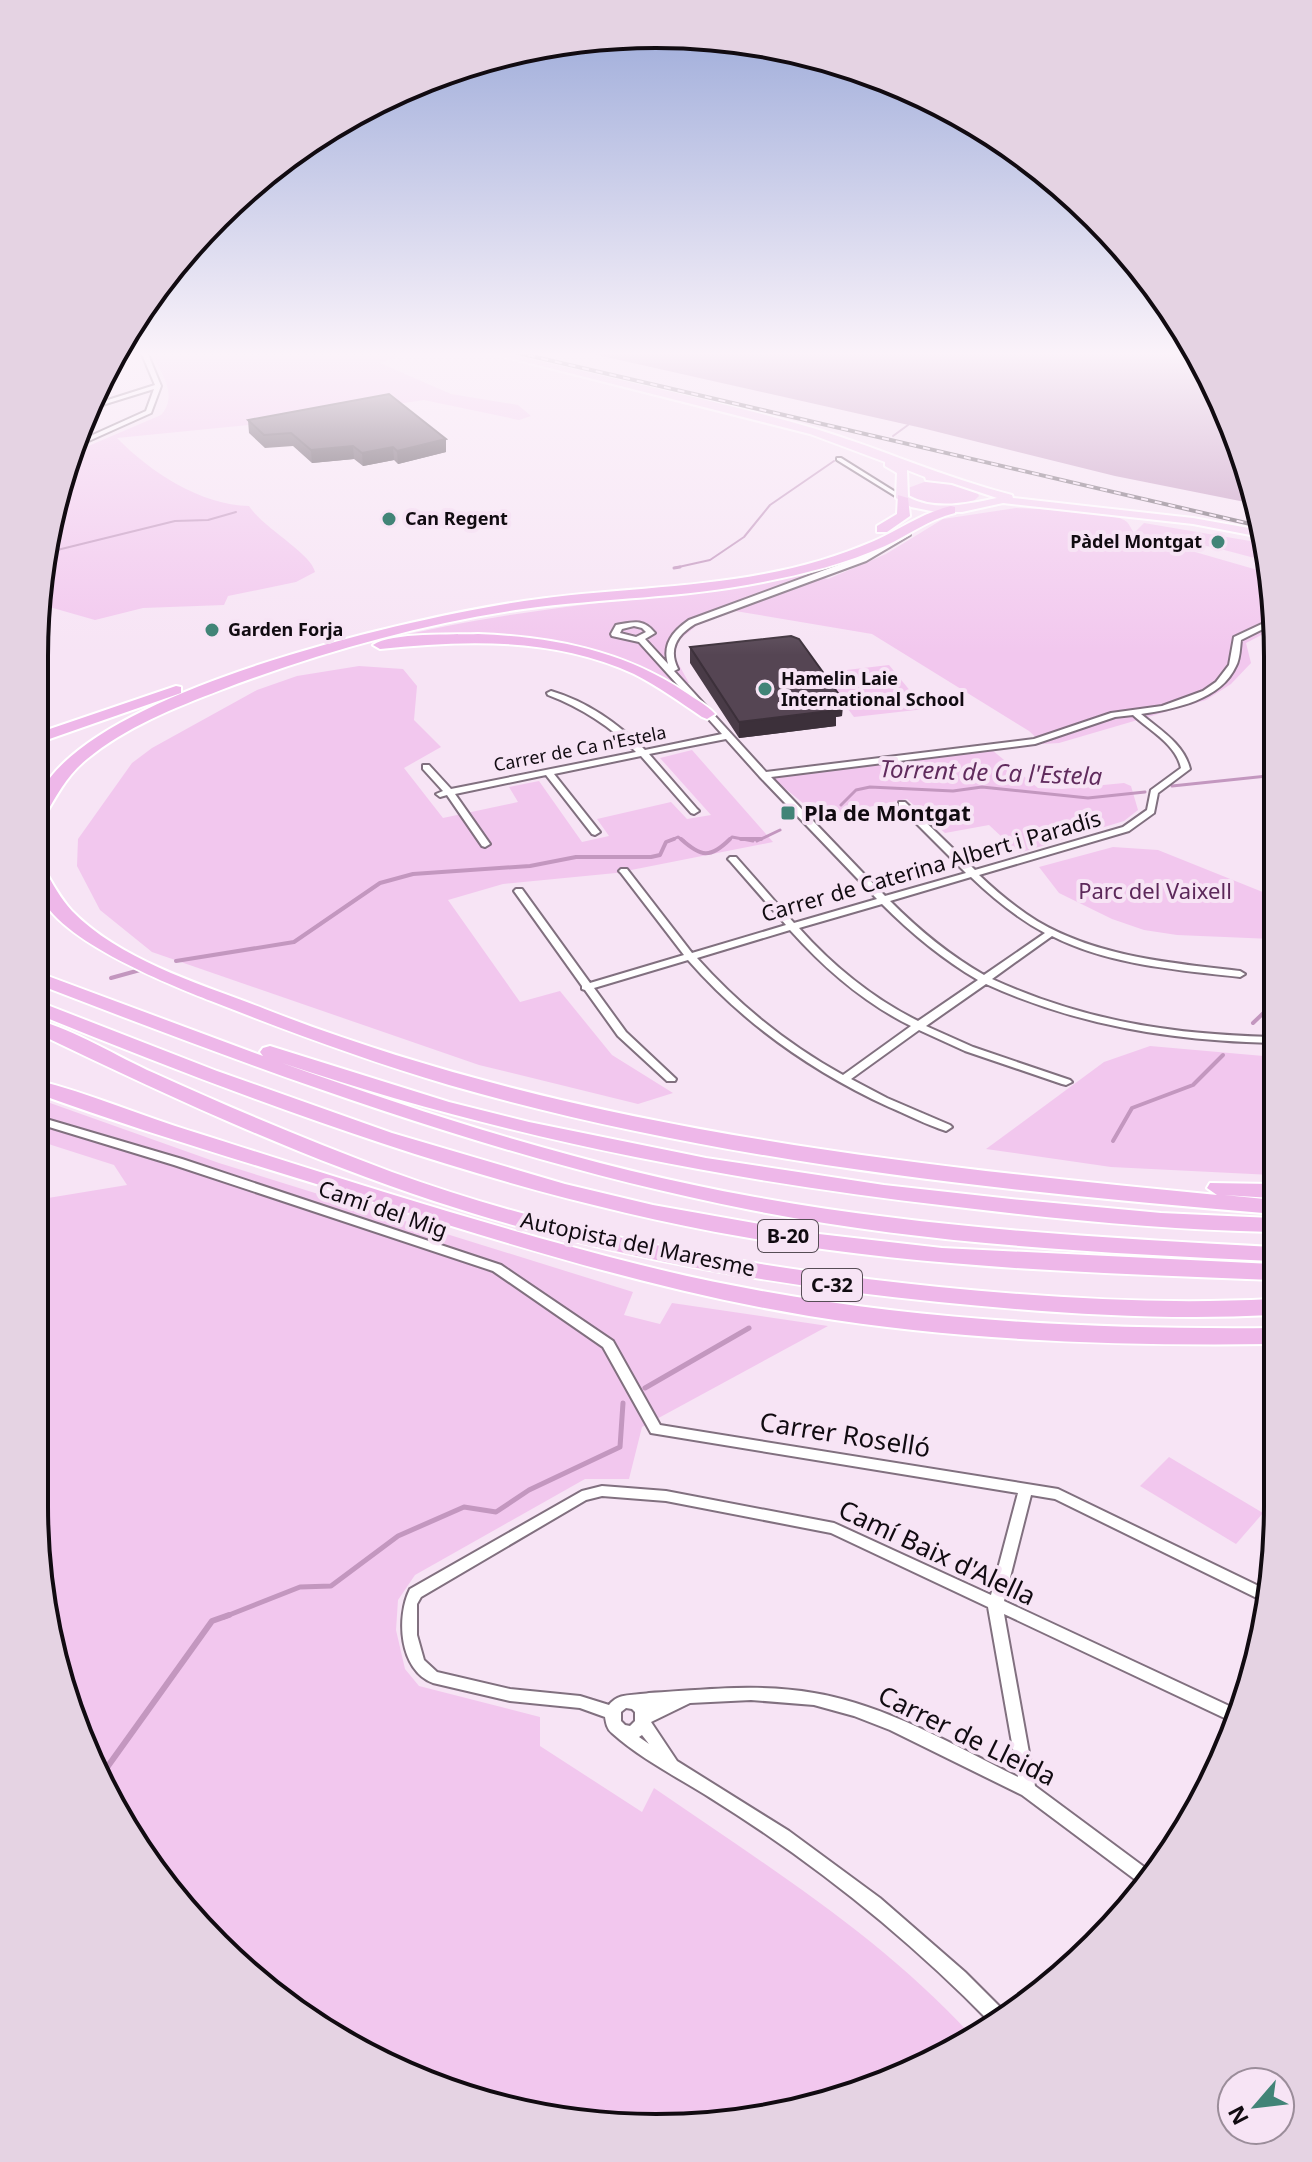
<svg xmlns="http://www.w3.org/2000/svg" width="1312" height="2162" viewBox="0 0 1312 2162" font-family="'Noto Sans',sans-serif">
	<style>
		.green { fill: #f2c7ee }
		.water { fill: #c397bf }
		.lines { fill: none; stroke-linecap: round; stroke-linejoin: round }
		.stream-far4 { stroke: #c397bf; stroke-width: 2 }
		.stream-far3 { stroke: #c397bf; stroke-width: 3 }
		.stream-far2 { stroke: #c397bf; stroke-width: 4 }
		.stream-far1 { stroke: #c397bf; stroke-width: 5 }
		.stream { stroke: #c397bf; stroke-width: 6 }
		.street-casing { stroke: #81707f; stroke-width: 4 }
		.primary-casing { stroke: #fff; stroke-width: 4 }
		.highway-casing { stroke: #fff; stroke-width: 4 }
		.street { fill: #fff; fill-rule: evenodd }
		.primary { fill: #f5d4f2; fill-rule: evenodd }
		.highway { fill: #eeb7e9; fill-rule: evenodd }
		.rail-casing { stroke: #6c616b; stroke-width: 4 }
		.rail { stroke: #f7e4f5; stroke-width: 2; stroke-dasharray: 7; stroke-linecap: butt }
		.wall { fill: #493b47 }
		.shaded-wall { fill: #3c303a }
		.building { fill: #554553; stroke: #3c303a; stroke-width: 2 }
		.poi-dot { fill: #418477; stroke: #f7e4f5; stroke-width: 3 }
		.labels { text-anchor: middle; stroke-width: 8; stroke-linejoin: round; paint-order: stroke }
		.far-poi-label { font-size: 18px; font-weight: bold; fill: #110b11; stroke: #f7e4f5; text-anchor: start }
		.far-street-label { font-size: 18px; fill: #110b11; stroke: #f7e4f5 }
		.shield { fill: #f7e4f5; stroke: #564c55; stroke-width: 2 }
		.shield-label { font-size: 20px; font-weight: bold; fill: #110b11 }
		.poi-label { font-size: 22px; font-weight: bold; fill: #110b11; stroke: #f7e4f5; text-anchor: start }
		.street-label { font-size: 22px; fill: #110b11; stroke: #f7e4f5 }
		.park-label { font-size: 22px; fill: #5c285a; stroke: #f7e4f5 }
		.water-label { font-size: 24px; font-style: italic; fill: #602b5d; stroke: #f7e4f5 }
		.near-street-label { font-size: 26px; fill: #110b11; stroke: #f7e4f5 }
		.rim { fill: none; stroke: #110b11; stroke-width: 4 }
	</style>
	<rect width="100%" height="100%" fill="#f7e4f5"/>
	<g class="green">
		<path d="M151 352H409L380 363 451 394 518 405 531 416 519 420 424 400 279 422 117 438C150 472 201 505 249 506 263 528 311 553 315 572L296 582 228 596 224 605 143 608 95 620 39 604V575L72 453 161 415C179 395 161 373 151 352Z"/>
		<path d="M927 481 956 482 976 490 979 496C964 514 924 509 908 495V488Z"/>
		<path d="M1016 508C1034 509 1117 511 1127 522 1130 525 1131 529 1134 533L1144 523 1262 543 1266 561 1213 547 1143 537 1268 573 1277 627 1246 643 1251 663 1231 684 1206 700 1059 743 1043 744 1029 731 872 634 729 610 701 622 679 640 674 656 689 683H671L609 656 451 636 377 642C495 611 613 602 733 588 765 585 797 568 828 579L886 554 943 519Z"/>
		<polygon points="889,665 925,709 854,717 821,673"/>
		<polygon points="359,666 403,669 417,686 414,720 441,747 404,768 443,818 518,802 509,787 539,781 582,842 609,836 597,819 671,802 687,819 711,815 660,758 692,750 773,842 616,873 503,884 448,900 520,1002 560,991 612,1055 673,1093 638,1104 479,1065 152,952 100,910 77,866 78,839 132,763 152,748 257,690 297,676"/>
		<polygon points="992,750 1038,788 1062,789 1124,783 1131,786 1138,810 1124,821 1019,853 989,825 945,833 907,799 820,817 771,777"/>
		<polygon points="1113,847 1158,850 1275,897 1275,939 1177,935 1144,930 1112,919 1059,893 1039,867"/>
		<polygon points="1150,1046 1275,1057 1274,1175 1111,1167 986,1149 1104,1062"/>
		<path d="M36 1098 219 1163 633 1292 624 1315 660 1324 672 1303 828 1326 642 1427 629 1479H585L415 1575 398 1600 396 1630 405 1669 419 1686 540 1717V1746L642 1812 654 1788C764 1864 879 1935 970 2034L855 2095 656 2128 457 2095 310 2023 162 1884 67 1705 34 1506 36 1200 127 1185 114 1165 36 1140Z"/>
		<polygon points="1169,1457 1263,1513 1236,1544 1140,1486"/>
	</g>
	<polygon class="water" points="584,352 1198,352 1245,457 1255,504 1115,476 922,428"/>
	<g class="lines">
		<g class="stream-far4">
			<polyline points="893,436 908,425"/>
			<polyline points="45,553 175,521 208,520 236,512"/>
			<polyline points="674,568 710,560 744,537 770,505 834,461"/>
		</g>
		<g class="stream-far3">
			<polyline points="674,568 680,567"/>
			<polyline points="1172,786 1276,775"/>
			<polyline points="841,805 856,790 870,787 953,791 982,787 1088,798 1145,792"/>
			<polyline points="669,841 678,837 684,841"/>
			<polyline points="728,841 732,837 753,841"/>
			<polyline points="757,841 780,830"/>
		</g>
		<g class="stream-far2">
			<path d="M681 839C701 857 710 859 730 839"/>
			<polyline points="741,839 761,839"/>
			<polyline points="176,961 294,942 380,883 413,874 530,866 576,857 651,857 660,855 666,842 674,839"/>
			<polyline points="111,978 140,970"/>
			<polyline points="1253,1023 1275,1002"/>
			<polyline points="1113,1141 1132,1108 1193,1085 1223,1055"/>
		</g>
		<g class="stream-far1">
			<polyline points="645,1388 749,1328"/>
			<polyline points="224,1617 300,1587 331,1586 398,1536 464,1507 496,1512 529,1490 620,1447 623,1403"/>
		</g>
		<polyline class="stream" points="103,1773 212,1621 229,1615"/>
		<defs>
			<g id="street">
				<polygon points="141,352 147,352 161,386 151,413 73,448 75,443 146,411 154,389 86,410 89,406 155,385"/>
				<polygon points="837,458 841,458 905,498 900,499 837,460"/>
				<path d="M903 533 910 535 866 561 695 624C677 635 668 649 678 669L674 671 766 772 1034 739 1111 713 1162 706 1203 691 1216 682 1229 665 1234 637 1277 617V622L1241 640C1240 648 1240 659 1236 666 1221 700 1174 709 1141 714 1160 730 1184 744 1190 769L1158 793 1154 813 1129 831 979 875C997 892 1016 908 1037 921 1098 957 1171 963 1240 971L1245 974 1240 977C1177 970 1109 965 1052 936L992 979C1084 1021 1174 1035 1275 1037V1043C1174 1041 1078 1026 986 984L926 1026 973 1047 1070 1080 1072 1082 1066 1085 1062 1084 965 1051 919 1030 851 1079 887 1098 950 1125 952 1127 946 1131C927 1125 908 1115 889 1107 813 1072 744 1024 688 960L594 988 626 1032 676 1079 675 1081H667L618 1036 585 990 582 989V986L514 891 516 889H522L590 983 684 955 621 873 619 871 621 869H627L692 953 786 925 730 861 728 859 730 857H736L794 923 877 899 760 777 726 739 649 754 697 809 699 811 694 814 691 813 641 756 554 774 600 832 595 835 592 834 546 775 455 794 490 844 485 847 482 846 447 795 440 797 436 794 443 791 423 769V765H429L451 789 636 752C610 726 582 708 548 695L547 693 551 691C588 702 617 723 645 750L722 734 639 642 612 636 611 634 616 625C633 622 643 618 655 633L645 639 668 664C662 644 673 631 689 620L860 557ZM634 626 642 628 646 632 636 637 620 633 622 629ZM1133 715C1150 731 1176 744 1181 768L1151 790 1147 810 1123 827 975 870 905 802H899V806L966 873 885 896 771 777 1035 744 1115 717ZM971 877C994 899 1017 918 1045 933L984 975C949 955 919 930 890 901ZM882 904C911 933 942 959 978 980L918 1021C872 998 833 966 799 928ZM790 930C825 969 864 1003 911 1026L843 1075C787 1044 739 1005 697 958Z"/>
				<path d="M36 1116 182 1159 501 1265 613 1341 660 1425 1058 1489 1271 1592 1268 1603 1265 1602 1055 1499 1031 1495 1004 1601 1240 1711 1236 1723 1233 1722 1004 1614 1035 1786 1155 1875 1150 1884 1145 1887 1022 1795 890 1730 854 1716 814 1705 751 1700 690 1703 651 1722 677 1761 789 1831 880 1898 965 1972 1005 2012 1006 2015 991 2023C906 1936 812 1861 709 1797 677 1777 641 1759 612 1733 607 1729 606 1723 605 1717L580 1708 510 1701 433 1683C399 1670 396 1617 410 1589L582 1491 602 1486 666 1491 834 1523 991 1595 1018 1493 651 1433 603 1347 493 1271 174 1165 36 1123ZM602 1496 666 1501 831 1533 988 1607 1018 1777C953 1745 886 1705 814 1693 760 1683 703 1690 649 1693 634 1696 619 1692 609 1705L580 1696 510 1689 437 1672 424 1660 417 1635V1604L421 1597 586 1500ZM626 1708 632 1709 635 1712V1721L630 1726 625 1725 621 1721V1712ZM642 1735 649 1744 639 1737Z"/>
			</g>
			<path id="primary" d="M486 352H503C607 378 713 399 816 429 882 449 945 478 1012 495L1013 498 1193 518 1260 530 1261 537 1193 524 1003 503 962 512H936L911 507 896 498 897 473 885 466V462L810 434ZM907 470 925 477 926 480 952 483 997 498C967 504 936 512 908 497Z"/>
			<g id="highway">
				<polygon points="898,495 908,498 910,516 887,532 877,532 877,526 897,514"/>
				<path d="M951 506 955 507V513C929 519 909 535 885 546 847 563 804 574 763 582 684 598 603 598 523 609 420 624 318 653 221 690 174 708 126 727 87 759 67 775 57 795 44 817L38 818C38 810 37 801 40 794 90 690 414 617 524 601 604 589 685 589 764 574 802 567 839 556 874 541 901 529 922 513 951 506Z"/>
				<path d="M478 634C552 637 622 650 685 692 695 699 707 705 715 714L707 719 702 717C680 702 658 686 634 674 555 637 465 640 380 649L373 645C391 632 454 635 478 634Z"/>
				<polygon points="176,686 181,687 181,693 38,743 38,733"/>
				<path d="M38 868 44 869C53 884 60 898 72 911 121 961 201 984 265 1009 569 1128 894 1164 1217 1195L1207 1188 1210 1183 1274 1184V1198L1224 1195 1274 1200V1214C998 1191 716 1162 449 1085 368 1061 290 1032 211 1001 170 985 46 936 38 887 36 881 38 873 38 868Z"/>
				<path d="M37 972 263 1056 260 1052 263 1048 270 1046 449 1102 529 1122 706 1158 884 1185 1011 1199 1161 1213 1274 1218V1232C1165 1230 1057 1219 949 1206 722 1180 499 1136 282 1063 436 1118 594 1168 755 1197 926 1228 1100 1238 1274 1247V1261C1099 1253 923 1244 751 1210 506 1162 270 1074 37 984Z"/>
				<path d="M37 1001 217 1071 392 1133 565 1184 653 1205 810 1233 942 1248 1274 1264V1280C1097 1273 919 1268 744 1237 500 1194 266 1107 37 1014Z"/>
				<path d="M37 1020C75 1030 118 1057 154 1073 233 1109 312 1142 392 1172 568 1236 754 1268 939 1287 1051 1298 1162 1305 1274 1299V1315C1162 1321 1051 1313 939 1302 768 1285 598 1255 434 1201 297 1156 166 1095 37 1033Z"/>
				<path d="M36 1080C89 1093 142 1116 194 1132 342 1179 490 1227 641 1265 848 1317 1060 1330 1274 1328V1344C1118 1346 963 1341 809 1316 662 1292 519 1247 377 1203 263 1167 148 1134 36 1093Z"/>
			</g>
		</defs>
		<use href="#street" class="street-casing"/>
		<use href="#primary" class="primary-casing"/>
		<use href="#highway" class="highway-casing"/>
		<use href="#street" class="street"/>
		<use href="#primary" class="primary"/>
		<use href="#highway" class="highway"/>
		<defs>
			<polyline id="rail" points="514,352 1259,526"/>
		</defs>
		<use href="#rail" class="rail-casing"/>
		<use href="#rail" class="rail"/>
	</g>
	<g class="wall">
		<polygon points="248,420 446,452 398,464 394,460 363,466 354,459 312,463 293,446 265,448 249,433"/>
		<polygon points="690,647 843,700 842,716 836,717 836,726 739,738 690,663"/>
	</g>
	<g class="shaded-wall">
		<polygon points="446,439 446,452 398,464 397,451"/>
		<polygon points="353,446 354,459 312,463 311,450"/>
		<polygon points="393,447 394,460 363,466 362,453"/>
		<polygon points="843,700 842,716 836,717 836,726 739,738 739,722 831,702"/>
	</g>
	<g class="building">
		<polygon points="389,394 446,439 397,451 393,447 362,453 353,446 311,450 291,433 264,435 248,420"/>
		<polygon points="791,636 799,639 843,700 831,702 837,710 739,722 690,647"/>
	</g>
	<linearGradient id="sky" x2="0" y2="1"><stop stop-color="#99a8d8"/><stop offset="0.54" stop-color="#fbf3fa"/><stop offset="1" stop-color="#fbf3fa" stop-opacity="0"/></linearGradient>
	<rect width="1312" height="655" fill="url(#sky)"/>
	<g class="poi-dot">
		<circle cx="389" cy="519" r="8"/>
		<circle cx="1218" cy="542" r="8"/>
		<circle cx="212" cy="630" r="8"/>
		<circle cx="765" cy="689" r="8"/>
		<rect x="780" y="805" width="16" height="16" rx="4"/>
	</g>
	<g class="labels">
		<g class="far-poi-label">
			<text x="405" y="525">Can Regent</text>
			<text x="1202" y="548" text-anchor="end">Pàdel Montgat</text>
			<text x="228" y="636">Garden Forja</text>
			<text x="781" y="685">Hamelin Laie<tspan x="781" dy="21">International School</tspan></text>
		</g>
		<g class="far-street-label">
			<text transform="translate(580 749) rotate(-11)" y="6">Carrer de Ca n'Estela</text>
		</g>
		<g class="shield">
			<rect x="758" y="1220" width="60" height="32" rx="6"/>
			<rect x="802" y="1269" width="60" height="32" rx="6"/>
		</g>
		<g class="shield-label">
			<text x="788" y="1243">B-20</text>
			<text x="832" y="1292">C-32</text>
		</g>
		<g class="poi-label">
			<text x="804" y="821">Pla de Montgat</text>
		</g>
		<g class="street-label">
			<text transform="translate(931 866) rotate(-16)" y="8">Carrer de Caterina Albert i Paradís</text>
			<text transform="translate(383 1209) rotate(19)" y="8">Camí del Mig</text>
			<text transform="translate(638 1244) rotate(12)" y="8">Autopista del Maresme</text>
		</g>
		<g class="park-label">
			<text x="1155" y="899">Parc del Vaixell</text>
		</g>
		<g class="water-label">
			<text transform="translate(991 773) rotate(2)" y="8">Torrent de Ca l'Estela</text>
		</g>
		<g class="near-street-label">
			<text transform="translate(845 1435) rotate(9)" y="9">Carrer Roselló</text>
			<text transform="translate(937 1553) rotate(25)" y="9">Camí Baix d'Alella</text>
			<text transform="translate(967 1736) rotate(26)" y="9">Carrer de Lleida</text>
		</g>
	</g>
	<path d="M0 0H1312V2162H0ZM656 48H656A608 608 0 0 1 1264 656V1506A608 608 0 0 1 656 2114H656A608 608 0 0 1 48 1506V656A608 608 0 0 1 656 48Z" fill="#e5d3e3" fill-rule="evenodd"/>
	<path class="rim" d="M656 48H656A608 608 0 0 1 1264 656V1506A608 608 0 0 1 656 2114H656A608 608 0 0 1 48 1506V656A608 608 0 0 1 656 48Z"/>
	<g transform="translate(1256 2106) rotate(242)"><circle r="38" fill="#f7e4f5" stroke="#9b8d9a" stroke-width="2"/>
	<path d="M0-6L14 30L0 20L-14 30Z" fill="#418477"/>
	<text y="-12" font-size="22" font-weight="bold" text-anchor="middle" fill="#110b11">N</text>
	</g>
</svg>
